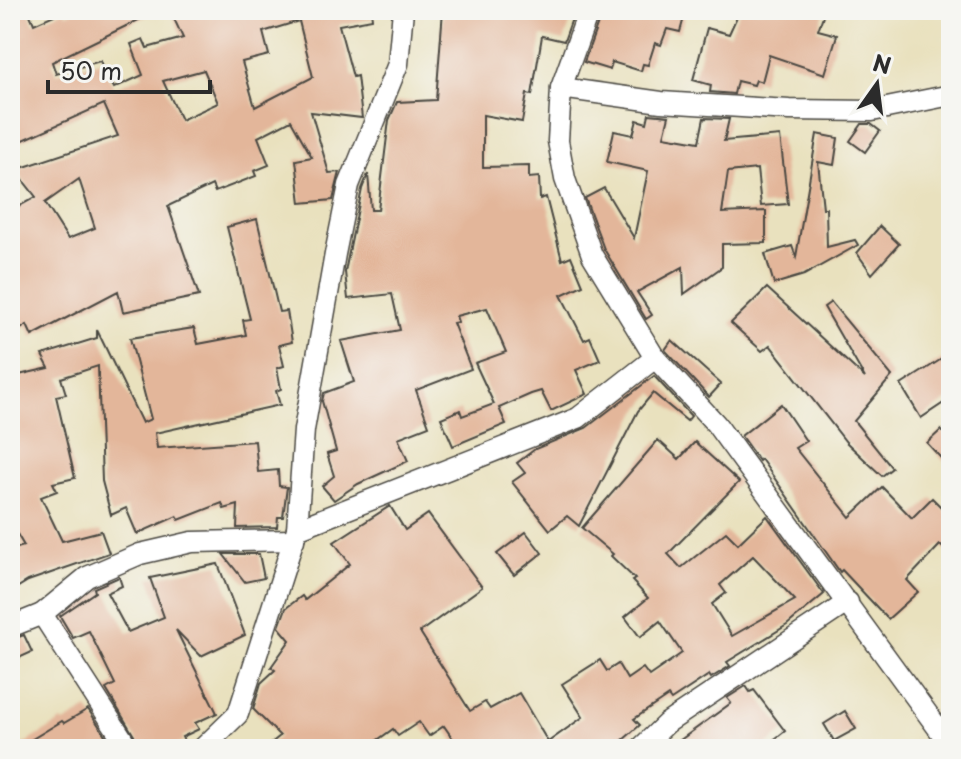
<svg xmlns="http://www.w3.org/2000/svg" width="961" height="759" viewBox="0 0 961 759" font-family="'Playpen Sans',sans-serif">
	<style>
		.building { fill: #e3b69a; fill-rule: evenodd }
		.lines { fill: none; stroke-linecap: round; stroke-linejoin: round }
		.street-casing { stroke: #484641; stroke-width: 23 }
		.street { stroke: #fff; stroke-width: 20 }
	</style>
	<rect width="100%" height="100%" fill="#f6f6f2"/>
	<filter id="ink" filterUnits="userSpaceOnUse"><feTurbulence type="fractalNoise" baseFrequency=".0125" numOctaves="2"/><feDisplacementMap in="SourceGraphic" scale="16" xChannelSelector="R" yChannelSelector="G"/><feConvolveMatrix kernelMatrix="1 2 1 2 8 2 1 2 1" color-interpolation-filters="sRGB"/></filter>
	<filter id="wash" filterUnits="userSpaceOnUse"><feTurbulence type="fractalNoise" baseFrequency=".006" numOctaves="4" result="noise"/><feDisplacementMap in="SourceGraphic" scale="32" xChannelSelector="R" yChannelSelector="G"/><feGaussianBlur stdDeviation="1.8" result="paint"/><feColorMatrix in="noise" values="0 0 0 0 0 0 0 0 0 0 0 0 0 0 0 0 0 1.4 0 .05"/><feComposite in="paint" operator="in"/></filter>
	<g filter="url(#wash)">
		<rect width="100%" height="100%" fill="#e9e1be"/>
		<g id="blocks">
			<g class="building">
				<path d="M10 10H28L34 24 65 10 67 14 76 10H159L52 62 56 74 100 61 114 88 143 75 131 44 143 39 147 48 183 38 170 10H371L372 19 339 25 353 77 357 76 362 118 311 112 329 173 340 172 333 200 301 203 296 160 312 157 291 120 258 137 269 165 254 171 256 176 215 192 212 185 168 206 199 296 123 312 118 291 32 336 27 325 10 336V211L36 197 15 170 118 136 104 104 10 146ZM299 21 313 77 255 107 242 62 269 55 263 32ZM204 70 218 103 181 120 163 81ZM79 179 95 228 68 239 45 203Z"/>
				<polygon points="443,10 575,10 564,41 542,36 532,95 527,94 522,122 483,115 483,167 529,166 529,178 539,177 540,199 546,197 562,260 571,256 583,285 561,295 584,340 590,337 600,360 576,370 587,394 551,411 541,391 531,394 499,408 506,424 453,446 441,418 460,410 462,416 494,404 475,363 506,352 487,308 456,316 458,322 453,323 471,369 416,390 429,426 398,438 408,461 358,484 334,500 322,486 334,476 327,454 336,451 322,401 324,393 354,382 341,341 400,330 392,294 348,299 345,272 362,189 368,174 371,210 378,210 389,120 397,102 436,100"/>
				<polygon points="619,10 686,10 680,32 667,29 661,45 655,43 648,65 643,64 641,71 612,62 610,70 584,62 602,12 618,16"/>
				<polygon points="740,10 825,10 818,30 837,35 825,74 769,55 762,82 756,80 754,85 737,81 734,94 710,92 711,85 693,80 707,28 729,34"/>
				<polygon points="649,114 669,116 664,136 699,142 704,118 729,119 724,141 780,136 788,204 761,206 757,169 728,172 722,213 766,211 766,243 722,244 722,267 684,294 683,267 637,292 652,315 646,319 604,249 585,198 604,188 634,238 648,171 607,162 614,131 633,135 637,120 647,123"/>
				<polygon points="862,124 871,124 880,131 865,152 850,141"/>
				<polygon points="817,134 838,138 834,165 818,162 823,208 826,208 827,247 855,240 858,245 804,275 774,284 765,254 792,246 796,257"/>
				<polygon points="257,219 279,312 287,311 292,342 279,345 284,366 277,368 281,389 276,391 280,405 155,433 157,448 255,441 258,472 278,470 279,486 287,487 283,517 278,517 277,527 237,528 238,505 224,509 222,503 179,520 177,516 137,534 126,508 111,515 102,481 98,366 61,378 66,394 56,396 75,478 53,483 57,491 41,497 62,541 101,531 109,553 28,581 10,592 10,539 14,549 24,546 10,522 10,487 14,485 10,474 10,377 49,368 42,355 97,338 97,330 142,423 151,419 130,338 194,328 198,344 246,335 243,320 250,319 227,227"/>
				<polygon points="880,226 899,244 872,274 857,253"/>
				<polygon points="767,288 865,378 824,307 831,302 892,376 854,421 892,468 882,476 846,442 770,345 762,351 731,323"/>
				<polygon points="672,340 721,384 709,397 665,350"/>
				<polygon points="951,353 951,398 921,418 901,385"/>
				<polygon points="654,376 691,416 687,421 653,393 638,411 579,526 567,516 550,530 512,482 525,473 517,463 535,449 586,428"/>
				<polygon points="781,404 806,441 795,448 850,517 882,487 912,518 932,498 951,517 951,555 940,545 907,580 918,592 888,619 842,570 840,572 761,459 759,461 741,436"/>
				<polygon points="941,430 951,441 951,469 927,443"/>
				<path d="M658 440 679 459 695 442 739 482 668 554 681 568 726 532 738 544 767 516 824 594 787 625 727 662 730 666 711 678 709 675 671 700 668 696 634 719 640 725 613 749H460L444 726 429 736 419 722 398 736 393 729 365 749H264L280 736 253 709 261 683 275 670 271 667 290 640 279 627 286 608 302 596 305 600 350 564 334 542 390 506 405 530 428 514 482 587 420 632 470 711 485 702 490 709 519 693 548 742 583 717 562 684 600 660 607 671 618 664 627 679 643 668 649 676 682 653 660 621 640 637 625 617 648 598 632 581 635 579 611 556 613 554 582 528ZM753 556 795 600 732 636 712 604 726 593 720 585Z"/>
				<polygon points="526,532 542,553 514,575 497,554"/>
				<polygon points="223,554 259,554 264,578 245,582"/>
				<polygon points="218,564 245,635 201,656 176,630 217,713 195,723 199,729 182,737 184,741 168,749 142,749 106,689 115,684 89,631 73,638 60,616 95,592 94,588 119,577 122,586 107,593 128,632 164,617 150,578"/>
				<polygon points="24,635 32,652 10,662 10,640"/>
				<polygon points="746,686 750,692 754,690 785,731 762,749 668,749 731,703 727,698"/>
				<polygon points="88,709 114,749 16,749 62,721 64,723"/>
				<polygon points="845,711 856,729 834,741 824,724"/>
			</g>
		</g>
	</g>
	<g filter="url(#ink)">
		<use href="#blocks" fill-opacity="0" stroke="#484641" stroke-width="2"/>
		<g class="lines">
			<defs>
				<g id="street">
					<polyline points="589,10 561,88 558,141 565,179 592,255 655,358 716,424 951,746"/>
					<polyline points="561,88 661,102 789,110 872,111 951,95"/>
					<polyline points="297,529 578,418 655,358"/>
					<polyline points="42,614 129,749"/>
					<polyline points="10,627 42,614 87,577 140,554 192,542 294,540"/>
					<polyline points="202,749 238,714 297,529 304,430 335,254 349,185 398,64 403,10"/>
					<polyline points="640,749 667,723 848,602"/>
				</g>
			</defs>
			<use href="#street" class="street-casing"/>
			<use href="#street" class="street"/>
		</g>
	</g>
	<rect width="961" height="759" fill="none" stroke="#f6f6f2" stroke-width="40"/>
	<g transform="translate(877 84) rotate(14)" stroke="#f6f6f2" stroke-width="6" paint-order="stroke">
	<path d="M0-6L14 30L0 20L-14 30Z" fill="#2b2b2b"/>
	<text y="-12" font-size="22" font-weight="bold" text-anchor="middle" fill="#2b2b2b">N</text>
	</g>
	<path d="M48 80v12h162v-12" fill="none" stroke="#2b2b2b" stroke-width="4"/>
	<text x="60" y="80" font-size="24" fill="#2b2b2b" stroke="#f6f6f2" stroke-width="6" paint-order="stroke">50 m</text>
</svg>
